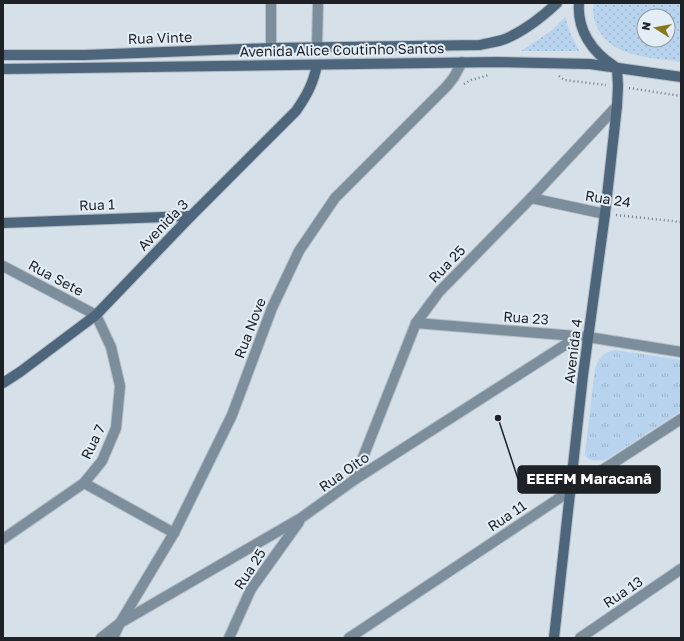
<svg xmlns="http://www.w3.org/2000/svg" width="684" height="641" viewBox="0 0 684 641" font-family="'Golos Text',sans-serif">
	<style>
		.grass { fill: url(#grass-dots); fill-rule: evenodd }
		.park { fill: url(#park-tufts) }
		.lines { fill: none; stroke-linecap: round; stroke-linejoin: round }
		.street-casing { stroke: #b5bec6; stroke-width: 12 }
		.secondary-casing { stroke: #b5bec6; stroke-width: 12 }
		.path { stroke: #767c82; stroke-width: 2.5; stroke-dasharray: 1 3; stroke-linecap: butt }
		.street { stroke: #7c8d9c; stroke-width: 10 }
		.secondary { stroke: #4e667b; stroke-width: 10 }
		.labels { text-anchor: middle; stroke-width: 4; stroke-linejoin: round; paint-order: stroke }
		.street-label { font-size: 14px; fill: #1e2125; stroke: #e3edf6 }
		.leader { fill: none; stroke: #1e2125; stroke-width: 1.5 }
		.callout-dot { fill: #1e2125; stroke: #e3edf6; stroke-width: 1.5 }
		.callout { fill: #1e2125; stroke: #1e2125; stroke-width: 1.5 }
		.callout-label { font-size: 15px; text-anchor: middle; font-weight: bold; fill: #fff }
	</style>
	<defs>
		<pattern id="grass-dots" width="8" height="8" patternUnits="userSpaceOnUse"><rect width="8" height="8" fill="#b7d3ee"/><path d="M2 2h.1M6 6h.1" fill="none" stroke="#9db5cc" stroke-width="1.8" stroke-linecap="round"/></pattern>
		<pattern id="park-tufts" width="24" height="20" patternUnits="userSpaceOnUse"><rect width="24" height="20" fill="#b7d3ee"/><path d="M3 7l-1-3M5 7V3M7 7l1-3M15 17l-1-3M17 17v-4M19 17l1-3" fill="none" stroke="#9db5cc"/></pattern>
	</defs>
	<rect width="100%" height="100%" fill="#d6e0e9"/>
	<g class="grass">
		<path d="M594 3H681V62C652 57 611 58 597 27 594 20 592 11 594 3ZM644 16H668V40H644Z"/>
		<polygon points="565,17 571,35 579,51 521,51 551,31"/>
	</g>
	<path class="park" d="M615 350 681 360V411L607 459C601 461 592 462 586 457L585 453 595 369C598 358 604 352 615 350Z"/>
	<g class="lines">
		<defs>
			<g id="street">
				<polyline points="317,47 318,3"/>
				<polyline points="271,48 271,3"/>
				<polyline points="531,198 605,214"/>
				<polyline points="3,266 96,315 111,347 120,386 116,428 102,461 84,483 3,539"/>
				<polyline points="416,323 588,337 681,352"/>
				<polyline points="354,480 416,323 439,292 531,198 617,106"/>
				<polyline points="84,483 174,533"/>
				<polyline points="101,638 120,623 301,518 354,480 579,336"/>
				<polyline points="113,638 120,623 174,533 232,415 272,308 299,251 335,198 447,86 454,77 462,62"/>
				<polyline points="229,638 251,589 299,522"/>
				<polyline points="349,638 570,491 681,419"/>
				<polyline points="580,638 681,569"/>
			</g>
			<g id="secondary">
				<path d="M579 3C577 30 592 52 614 66"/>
				<path d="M3 55H85L271 48 480 45C488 43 497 42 505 39 524 31 542 17 557 3"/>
				<polyline points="3,69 497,62 590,64 681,77"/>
				<polyline points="3,223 191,216"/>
				<path d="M3 383 20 372 96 315 191 216 296 111C307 95 313 84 317 65"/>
				<polyline points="554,638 583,375 605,214 617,106 618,86 617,68"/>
			</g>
		</defs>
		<use href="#street" class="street-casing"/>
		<use href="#secondary" class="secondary-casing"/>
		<g class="path">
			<polyline points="559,76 564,80 606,85"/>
			<polyline points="464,84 471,80 489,75"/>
			<polyline points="629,88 681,96"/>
			<polyline points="616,215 681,222"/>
		</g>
		<use href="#street" class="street"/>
		<use href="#secondary" class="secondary"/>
	</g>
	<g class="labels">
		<g class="street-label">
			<text transform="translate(160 38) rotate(-2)" y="5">Rua Vinte</text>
			<text transform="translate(342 50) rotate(-1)" y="5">Avenida Alice Coutinho Santos</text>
			<text transform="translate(608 199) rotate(9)" y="5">Rua 24</text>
			<text transform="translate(97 205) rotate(-2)" y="5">Rua 1</text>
			<text transform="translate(163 225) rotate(-46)" y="5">Avenida 3</text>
			<text transform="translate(447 264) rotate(-46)" y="5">Rua 25</text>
			<text transform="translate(56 278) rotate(28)" y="5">Rua Sete</text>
			<text transform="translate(526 318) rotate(4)" y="5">Rua 23</text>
			<text transform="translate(250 328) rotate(-69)" y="5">Rua Nove</text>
			<text transform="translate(573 351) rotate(-83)" y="5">Avenida 4</text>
			<text transform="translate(93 442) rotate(-64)" y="5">Rua 7</text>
			<text transform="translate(344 472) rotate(-35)" y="5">Rua Oito</text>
			<text transform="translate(507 516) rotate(-34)" y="5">Rua 11</text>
			<text transform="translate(250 569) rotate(-57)" y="5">Rua 25</text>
			<text transform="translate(623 592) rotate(-34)" y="5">Rua 13</text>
		</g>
	</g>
	<path class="leader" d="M498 418L518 479"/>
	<circle class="callout-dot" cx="498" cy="418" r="4"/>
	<rect class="callout" x="518" y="466" width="142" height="27" rx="4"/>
	<g class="callout-label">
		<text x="589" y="484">EEEFM Maracanã</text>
	</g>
	<rect width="684" height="641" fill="none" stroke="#1e2125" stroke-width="8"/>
	<g transform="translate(656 28) rotate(281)"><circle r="19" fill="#e3edf6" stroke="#949ba2"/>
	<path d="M0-3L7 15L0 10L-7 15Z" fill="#8a771c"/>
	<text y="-6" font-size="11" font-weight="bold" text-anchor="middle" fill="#1e2125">N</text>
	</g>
</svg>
